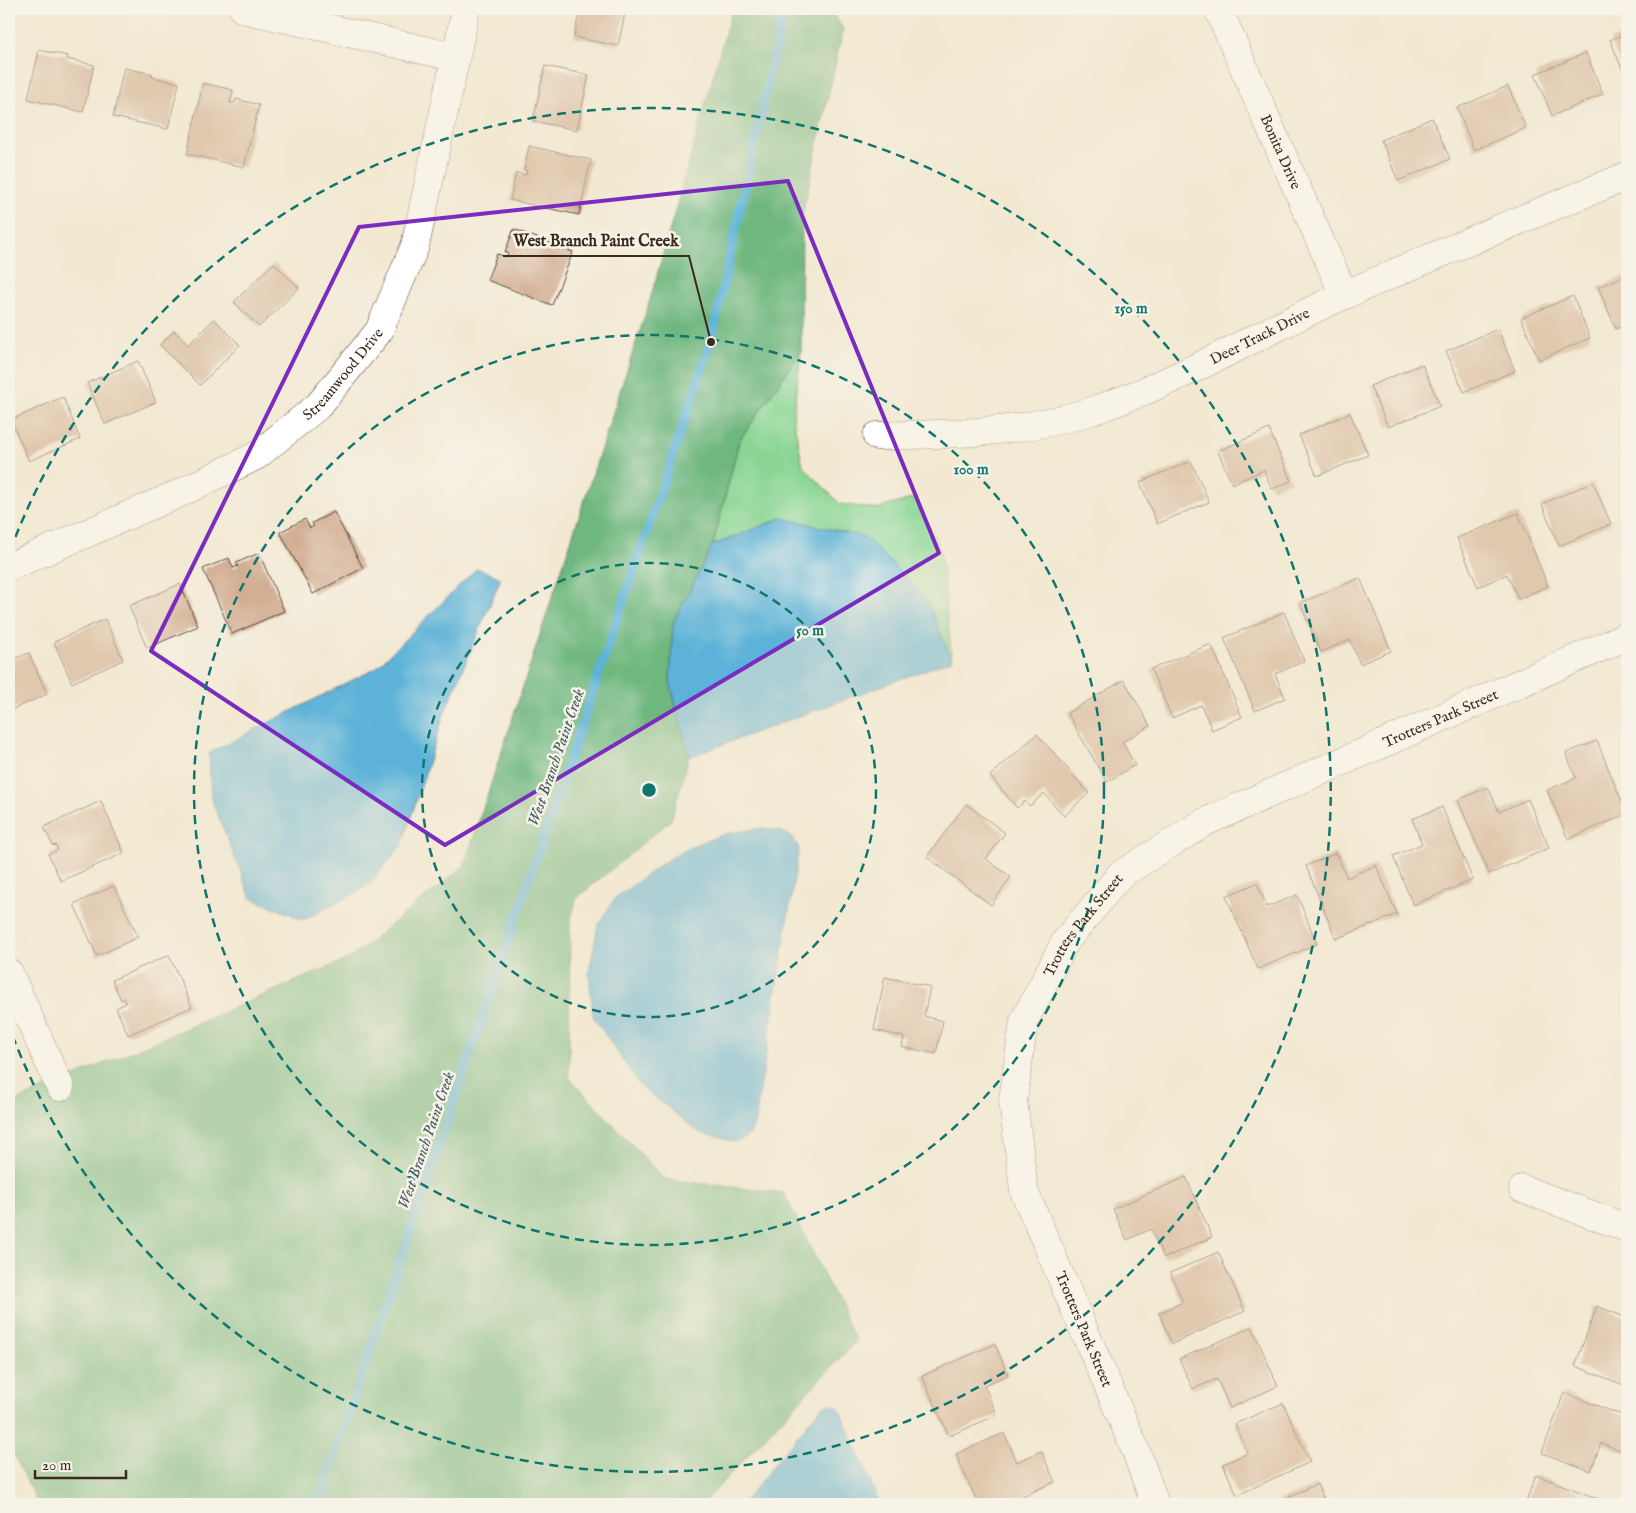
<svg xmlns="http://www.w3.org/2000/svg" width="1636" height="1513" viewBox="0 0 1636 1513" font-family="'IM FELL English',serif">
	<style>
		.green { fill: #89d694; stroke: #628059 }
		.forest { fill: #6eb77e; stroke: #54704e }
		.water { fill: #5bb2d8; stroke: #4b6e7b }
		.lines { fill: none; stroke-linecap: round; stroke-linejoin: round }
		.stream { stroke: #5bb2d8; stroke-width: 9 }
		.building { fill: #ca9f80 }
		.minor-casing { stroke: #574739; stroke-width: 29 }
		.minor { stroke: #fff; stroke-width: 28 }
		.marked { fill: none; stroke: #7b2cbf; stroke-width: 4; stroke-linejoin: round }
		.ring { fill: none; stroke: #0f766e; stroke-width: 2.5; stroke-dasharray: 9 6 }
		.labels { text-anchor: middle; stroke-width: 5; stroke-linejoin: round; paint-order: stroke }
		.street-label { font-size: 15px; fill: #3b2a1e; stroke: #f7f3e8 }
		.water-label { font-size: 16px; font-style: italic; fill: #465a5f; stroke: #f7f3e8 }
		.centre { fill: #0f766e; stroke: #f7f3e8; stroke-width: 2.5 }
		.ring-label { font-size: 15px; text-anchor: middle; font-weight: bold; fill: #0f766e; stroke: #f7f3e8; stroke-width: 5; stroke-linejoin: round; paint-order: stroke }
		.leader { fill: none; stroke: #3b2a1e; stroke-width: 2 }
		.callout-dot { fill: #3b2a1e; stroke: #f7f3e8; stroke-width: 2 }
		.callout-label { font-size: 16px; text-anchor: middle; font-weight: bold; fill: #3b2a1e; stroke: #f7f3e8; stroke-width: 5; stroke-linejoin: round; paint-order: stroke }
	</style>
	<rect width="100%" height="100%" fill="#f7f3e8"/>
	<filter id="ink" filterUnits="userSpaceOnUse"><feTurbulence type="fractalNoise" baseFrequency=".02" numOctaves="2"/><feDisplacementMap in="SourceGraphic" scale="10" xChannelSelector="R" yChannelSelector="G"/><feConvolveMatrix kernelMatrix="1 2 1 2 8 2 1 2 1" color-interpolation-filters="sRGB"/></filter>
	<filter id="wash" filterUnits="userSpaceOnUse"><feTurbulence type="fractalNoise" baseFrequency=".0096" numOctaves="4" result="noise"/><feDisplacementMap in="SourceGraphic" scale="20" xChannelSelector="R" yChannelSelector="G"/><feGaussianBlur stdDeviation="1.12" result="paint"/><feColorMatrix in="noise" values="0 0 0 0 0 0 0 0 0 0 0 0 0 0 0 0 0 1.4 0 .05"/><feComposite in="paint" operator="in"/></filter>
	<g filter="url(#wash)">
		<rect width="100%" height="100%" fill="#f3e9d3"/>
		<polygon class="green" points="801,351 793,418 803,466 840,504 876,509 915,498 940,549 952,660 926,598 782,518 713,545 739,441"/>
		<polygon class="forest" points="732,9 830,9 843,29 802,216 801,351 739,441 713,545 673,623 670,682 689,757 671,820 577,898 570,921 569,1077 664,1179 784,1193 856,1341 702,1504 38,1504 9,1445 9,1104 350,958 464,866 650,300"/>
		<g class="water">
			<polygon points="782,518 865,537 926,598 952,660 689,757 670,682 673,623 713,545"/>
			<polygon points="477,568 501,578 444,714 402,845 367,887 304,920 251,898 211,798 209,753 376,668"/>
			<path d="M764 828C780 830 791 833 799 848L755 1122 750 1134 743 1139 735 1142 700 1133 640 1086 593 1016 589 973 598 925 615 898 670 858 699 843 727 833Z"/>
			<polygon points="832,1404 839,1408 880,1504 742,1504 813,1417 823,1406"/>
		</g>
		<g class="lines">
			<polyline class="stream" points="318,1504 711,342 784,9"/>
		</g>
		<g id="blocks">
			<g class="building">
				<polygon points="580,9 626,9 618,46 574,37"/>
				<polygon points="1627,33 1627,80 1610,40"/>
				<polygon points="39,50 68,56 67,59 94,65 83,112 28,99"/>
				<polygon points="1586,53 1603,94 1552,116 1535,74"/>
				<polygon points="545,66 589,75 577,130 533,121"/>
				<polygon points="124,68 153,74 152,77 179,83 168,129 113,117"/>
				<polygon points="203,83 233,90 230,103 235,103 236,99 259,105 244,167 187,154"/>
				<polygon points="1508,86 1526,128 1474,150 1457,108"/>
				<polygon points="1432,118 1450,159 1398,181 1381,140"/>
				<polygon points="529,146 591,160 579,215 510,200 516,173 526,175 527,171 524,170"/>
				<polygon points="514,229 573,252 552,305 487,280 497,254 507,257 508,253 505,252"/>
				<polygon points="274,263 299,288 259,327 234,302"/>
				<polygon points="1627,275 1627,324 1616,329 1598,287"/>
				<polygon points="1573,296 1590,338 1539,360 1521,318"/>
				<polygon points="214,319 240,345 200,385 160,345 174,331 188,345"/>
				<polygon points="1498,329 1515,371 1464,392 1446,351"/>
				<polygon points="138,361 156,402 105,424 87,383"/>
				<polygon points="1422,364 1440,406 1388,427 1370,386"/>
				<polygon points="63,397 80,439 29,461 11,420"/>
				<polygon points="1350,413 1368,455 1317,476 1299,435"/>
				<polygon points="1269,429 1291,481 1272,489 1264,470 1232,484 1218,451"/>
				<polygon points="1191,461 1209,502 1157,524 1140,482"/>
				<polygon points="1593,482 1611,524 1559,546 1542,504"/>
				<polygon points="334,512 363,568 313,594 280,532 305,519 310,528 314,526 312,523"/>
				<polygon points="1518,513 1548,586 1518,599 1507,574 1478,587 1457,538"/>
				<polygon points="259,553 284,611 232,634 203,569 229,558 233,568 238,566 236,563"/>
				<polygon points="1360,578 1391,651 1360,664 1350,640 1321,652 1300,603"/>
				<polygon points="180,584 198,626 147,648 129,606"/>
				<polygon points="1284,612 1304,661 1275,674 1285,698 1255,711 1224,638"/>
				<polygon points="105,619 123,660 72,683 54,642"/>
				<polygon points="1211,644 1242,717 1212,730 1201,705 1172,718 1151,669"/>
				<polygon points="29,653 47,694 9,711 9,661"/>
				<polygon points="1124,680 1150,726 1122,742 1135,765 1107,782 1067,713"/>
				<polygon points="1037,734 1089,793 1064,816 1044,793 1030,806 1025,801 1017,808 990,776"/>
				<polygon points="1597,741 1627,814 1568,839 1547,790 1576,778 1566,753"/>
				<polygon points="1488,787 1499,812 1528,799 1549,848 1489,874 1458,800"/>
				<polygon points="101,801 124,853 61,881 48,854 58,850 56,845 53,846 44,827"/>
				<polygon points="966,804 1005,833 986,859 1011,877 991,905 927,857"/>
				<polygon points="1442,807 1473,880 1413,905 1393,856 1422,844 1412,819"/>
				<polygon points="1336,853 1347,878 1376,865 1397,914 1336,939 1306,866"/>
				<polygon points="1257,883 1267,907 1297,895 1317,944 1258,969 1226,896"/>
				<polygon points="114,886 138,937 97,956 74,904"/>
				<polygon points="169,955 192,1007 128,1035 116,1008 126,1003 124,998 121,1000 112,980"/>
				<polygon points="885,977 930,987 924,1016 943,1021 936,1054 902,1047 904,1037 874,1030"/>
				<polygon points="1186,1177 1212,1237 1164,1258 1151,1229 1127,1240 1113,1209"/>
				<polygon points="1218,1252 1245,1311 1172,1344 1159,1313 1183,1302 1170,1273"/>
				<polygon points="1597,1306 1627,1318 1627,1376 1624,1385 1575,1366"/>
				<polygon points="1252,1327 1278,1386 1230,1408 1217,1379 1193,1389 1179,1359"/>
				<polygon points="995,1344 1008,1375 984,1385 997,1415 949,1436 922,1376"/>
				<polygon points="1564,1393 1627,1417 1627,1453 1601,1443 1591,1471 1542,1453"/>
				<polygon points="1283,1403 1310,1462 1237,1495 1223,1464 1248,1453 1235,1424"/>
				<polygon points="1004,1433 1017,1462 1041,1451 1055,1482 1004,1504 978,1504 956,1454"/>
				<polygon points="1536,1475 1612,1504 1525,1504"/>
				<polygon points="1317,1484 1326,1504 1272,1504"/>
			</g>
		</g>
	</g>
	<g filter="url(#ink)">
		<use href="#blocks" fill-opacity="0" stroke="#574739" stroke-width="1"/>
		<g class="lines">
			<defs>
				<g id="minor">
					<polyline points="243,9 455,57"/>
					<path id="s1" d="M1218 9 1344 295"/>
					<path id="s2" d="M877 436C946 434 1017 434 1085 413 1174 385 1259 333 1345 295 1438 253 1533 215 1627 176"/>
					<path id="s3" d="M9 567 180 493 256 456 318 406 379 331 415 246 466 9"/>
					<polyline points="9,973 60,1087"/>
					<polyline points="1523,1189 1627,1228"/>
					<path id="s4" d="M1155 1504 1136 1451 1024 1191 1013 1100 1024 1021 1065 942 1120 875 1205 822 1627 636"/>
				</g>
			</defs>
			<use href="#minor" class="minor-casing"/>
			<use href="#minor" class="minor"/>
		</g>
	</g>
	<path d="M0 0H1636V1513H0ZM788 181 939 553 445 845 151 651 359 227Z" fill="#f3e9d3" fill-opacity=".55" fill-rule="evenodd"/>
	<path class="marked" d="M788 181 939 553 445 845 151 651 359 227Z"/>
	<g class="ring">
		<circle cx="649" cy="790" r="227"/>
		<circle cx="649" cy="790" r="455"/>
		<path d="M10 551A682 682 0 1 1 10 1029"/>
	</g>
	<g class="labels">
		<g class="street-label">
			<text dy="5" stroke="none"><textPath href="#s1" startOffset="156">Bonita Drive</textPath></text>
			<text dy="5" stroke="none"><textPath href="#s2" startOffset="401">Deer Track Drive</textPath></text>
			<text dy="5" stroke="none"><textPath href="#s3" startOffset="391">Streamwood Drive</textPath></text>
			<text dy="5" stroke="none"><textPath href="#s4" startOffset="1044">Trotters Park Street</textPath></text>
			<text dy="5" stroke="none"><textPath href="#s4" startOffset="624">Trotters Park Street</textPath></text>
			<text transform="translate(1084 1329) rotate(67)" y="5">Trotters Park Street</text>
		</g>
		<g class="water-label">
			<text transform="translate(555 757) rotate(-71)" y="6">West Branch Paint Creek</text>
			<text transform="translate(425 1140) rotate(-71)" y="6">West Branch Paint Creek</text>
		</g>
	</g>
	<circle cx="649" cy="790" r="8" class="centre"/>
	<g class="ring-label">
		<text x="1131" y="313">150 m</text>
		<text x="971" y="474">100 m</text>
		<text x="810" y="635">50 m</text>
	</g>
	<path class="leader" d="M711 342L689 256H503"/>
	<circle class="callout-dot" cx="711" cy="342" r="5"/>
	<g class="callout-label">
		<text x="596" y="246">West Branch Paint Creek</text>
	</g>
	<rect width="1636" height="1513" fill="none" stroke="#f7f3e8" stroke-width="30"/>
	<path d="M35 1470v8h91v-8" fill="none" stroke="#3b2a1e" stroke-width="2.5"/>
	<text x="42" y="1470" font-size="15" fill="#3b2a1e" stroke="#f7f3e8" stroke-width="4" paint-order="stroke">20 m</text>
</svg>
